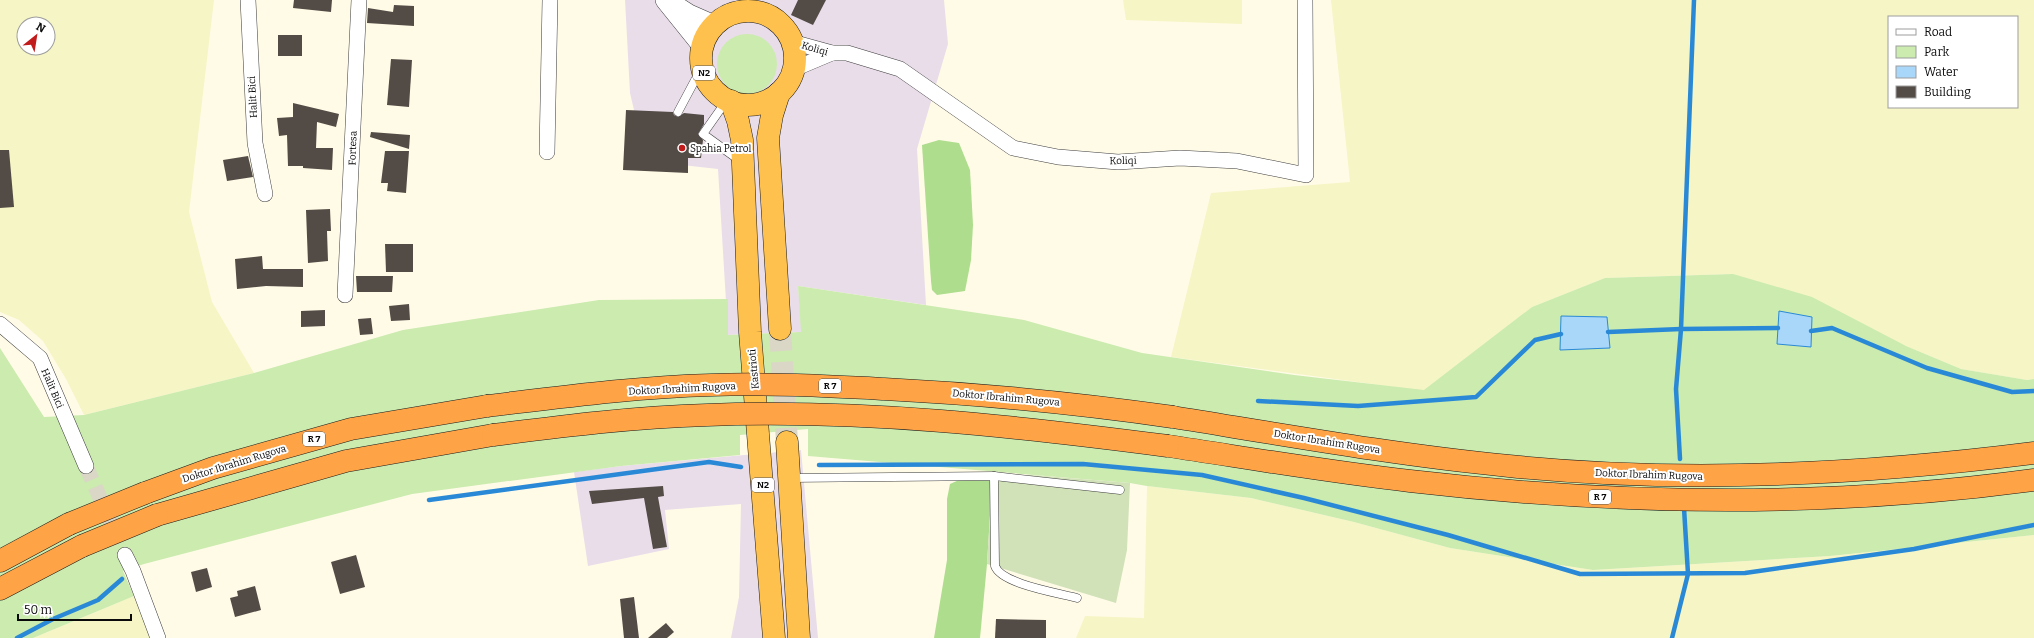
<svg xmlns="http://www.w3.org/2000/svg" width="2034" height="638" viewBox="0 0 2034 638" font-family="Bitter,serif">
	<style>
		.industrial { fill: #e9ddea }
		.farmland { fill: #f6f5c6; fill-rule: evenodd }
		.green { fill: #cbebaf }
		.forest { fill: #addd8d }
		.cemetery { fill: #d1e1b8 }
		.water { fill: #a8d7fa; stroke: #2a89d6 }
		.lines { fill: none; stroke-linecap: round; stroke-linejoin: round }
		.stream { stroke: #2a89d6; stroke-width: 4.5 }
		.building { fill: #534c46 }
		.minor-tunnel { stroke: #dad7c6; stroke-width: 15; stroke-dasharray: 15 8; stroke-linecap: butt }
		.trunk-tunnel { stroke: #dad7c6; stroke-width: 22; stroke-dasharray: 22 11; stroke-linecap: butt }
		.service-casing { stroke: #3d3d3d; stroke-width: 9 }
		.minor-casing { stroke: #3d3d3d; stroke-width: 16 }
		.tertiary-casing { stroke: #3d3d3d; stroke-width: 20 }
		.trunk-casing { stroke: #1b1b1b; stroke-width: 23 }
		.motorway-casing { stroke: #1b1b1b; stroke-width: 23 }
		.service { stroke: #fff; stroke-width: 8 }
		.minor { stroke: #fff; stroke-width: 15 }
		.tertiary { stroke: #fff; stroke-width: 19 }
		.trunk { stroke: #fec14e; stroke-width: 22 }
		.motorway { stroke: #fea346; stroke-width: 22 }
		.motorway-bridge-casing { stroke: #1b1b1b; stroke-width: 23; stroke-linecap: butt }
		.motorway-bridge { stroke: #fea346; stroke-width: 22 }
		.poi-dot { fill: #c11b1b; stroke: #fff; stroke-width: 1.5 }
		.labels { text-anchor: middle; stroke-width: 4; stroke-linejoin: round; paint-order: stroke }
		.shield { fill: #fff; stroke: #545454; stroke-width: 1 }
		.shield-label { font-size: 9px; font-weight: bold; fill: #0a0a0a }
		.street-label { font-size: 10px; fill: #0a0a0a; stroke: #fff }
		.poi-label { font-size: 10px; fill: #0a0a0a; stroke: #fff; text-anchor: start }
	</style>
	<rect width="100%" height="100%" fill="#fffbe7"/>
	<g class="industrial">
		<polygon points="625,0 944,0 948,44 917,149 926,305 798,286 802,332 728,335 718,169 646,161 630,93"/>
		<polygon points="801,450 818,638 731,638 739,597 741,504 665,510 669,549 588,566 574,472 621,466"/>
	</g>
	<g class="farmland">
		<path d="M0 0H214L189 212 212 302 254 373 84 415 66 379 43 341 19 320 0 312ZM24 24H48V48H24Z"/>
		<polygon points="1123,0 1242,0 1242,24 1126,20"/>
		<path d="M1331 0H2034V379L2027 380 1961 369 1733 274 1605 278 1532 307 1424 391 1171 357 1211 193 1350 182ZM1889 17H2017V107H1889Z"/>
		<polygon points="1147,486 1251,498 1354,522 1450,548 1593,570 1830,556 2034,535 2034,638 1076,638 1085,616 1144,618"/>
		<polygon points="134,596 151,638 33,638"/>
	</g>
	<g class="green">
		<circle cx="747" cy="64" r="30"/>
		<polygon points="1733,274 1812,297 1906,346 1961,369 2027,380 2034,379 2034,535 1830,556 1593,570 1450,548 1354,522 1251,498 1147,486 1130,483 808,456 808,429 740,435 740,455 621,466 412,494 144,564 123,571 134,596 33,638 0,638 0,348 44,417 84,415 254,373 403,330 599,300 728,299 728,335 801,332 798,286 1024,320 1142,353 1294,375 1424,390 1532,307 1605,278"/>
	</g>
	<g class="forest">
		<polygon points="939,140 959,143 970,170 973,225 971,260 965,291 937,295 932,290 931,281 922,145"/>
		<polygon points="968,476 988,480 992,483 987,564 980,638 934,638 947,560 947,499 950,484"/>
	</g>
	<polygon class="cemetery" points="1031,475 1130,483 1127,550 1116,603 987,564 992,483"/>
	<g class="water">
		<polygon points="1779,311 1812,317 1811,347 1777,344"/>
		<polygon points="1561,316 1607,317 1610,348 1560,350"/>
	</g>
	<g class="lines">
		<g class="stream">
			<polyline points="1811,331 1832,328 1927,368 2012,392 2034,391"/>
			<polyline points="1608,332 1681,329 1778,328"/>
			<polyline points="1258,401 1358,406 1476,397 1535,340 1561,334"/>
			<polyline points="1680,459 1676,389 1681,329 1694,0"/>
			<polyline points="819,465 1083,464 1202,475 1304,498 1448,535 1580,574 1745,573 1914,549 2034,525"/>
			<polyline points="429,500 709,462 741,467"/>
			<polyline points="17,638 53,619 98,600 122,579"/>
			<polyline points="1672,638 1688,574 1684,508"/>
		</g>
	</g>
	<g class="building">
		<polygon points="294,0 332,0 331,12 293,8"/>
		<polygon points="798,0 826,0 813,25 791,15"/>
		<polygon points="394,5 414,6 414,26 367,23 368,8 393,12"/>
		<rect x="278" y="35" width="24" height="21"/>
		<polygon points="391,59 412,60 409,107 387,105"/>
		<polygon points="293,103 339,114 336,127 317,122 316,148 333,148 332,170 303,168 303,166 288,166 287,135 279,136 277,118 293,117"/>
		<polygon points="626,110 673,112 674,115 678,117 684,113 704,115 704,124 698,134 703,140 701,158 688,158 688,173 623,170"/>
		<polygon points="371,132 410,135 409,149 370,137"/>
		<polygon points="0,150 9,150 14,207 0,208"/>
		<polygon points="385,151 409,151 406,193 387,191 388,183 381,183"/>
		<polygon points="248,156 253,177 227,181 223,160"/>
		<polygon points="330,209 331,231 327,231 328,261 308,263 306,210"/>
		<polygon points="385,244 413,244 413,272 386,272"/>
		<polygon points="262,256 263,269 303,269 303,287 266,286 237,289 235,259"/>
		<polygon points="356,276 393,276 392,292 357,292"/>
		<polygon points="409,304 410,320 391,321 389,306"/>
		<polygon points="325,310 325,326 301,327 301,311"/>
		<polygon points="371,318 373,334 360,335 358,319"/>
		<polygon points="663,486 664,496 658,497 667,547 653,549 644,498 592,504 589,491"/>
		<polygon points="356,555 365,587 340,594 331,562"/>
		<polygon points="207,568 212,587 196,592 191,572"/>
		<polygon points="255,586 261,610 235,617 230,598 238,596 237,591"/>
		<polygon points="634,597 639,638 624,638 620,599"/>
		<polygon points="996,619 1046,620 1046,638 995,638"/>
		<polygon points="666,623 674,632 667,638 648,638"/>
	</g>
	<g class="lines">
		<polyline class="minor-tunnel" points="86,466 125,555"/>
		<polyline class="trunk-tunnel" points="780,329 787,442"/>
		<defs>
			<g id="service">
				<polyline points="727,100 703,134 739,160"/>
				<polyline points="678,112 702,67"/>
				<path d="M994 476 995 566C1001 584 1059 593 1077 598"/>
				<polyline points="790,478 994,476 1120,490"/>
			</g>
			<g id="minor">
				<polyline points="248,0 255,143 265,194"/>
				<polyline points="792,42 832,53 847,53 900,69 1013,148 1058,157 1118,162 1180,158 1237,161 1306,175 1305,0"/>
				<polyline points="794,69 832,53"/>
				<polyline points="547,152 550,0"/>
				<polyline points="345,295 359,0"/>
				<polyline points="0,324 40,358 86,466"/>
				<polyline points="125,555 133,571 158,638"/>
			</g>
			<g id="tertiary">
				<polyline points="665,0 702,46"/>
				<polyline points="675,5 689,14 714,25"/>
			</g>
			<g id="trunk">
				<circle cx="748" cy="58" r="47"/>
				<polyline points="779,93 772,115 768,138 780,329"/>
				<polyline points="731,101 738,121 742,140 750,332 774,638"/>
				<polyline points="787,442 799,638"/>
			</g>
			<g id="motorway">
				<path d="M1173 417C1285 435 1396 455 1509 466 1684 484 1860 475 2034 453"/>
				<path d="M1168 446C1248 458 1329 472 1410 481 1617 505 1828 508 2034 480"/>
				<polyline points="145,493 213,468 351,429 487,406"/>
				<polyline points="157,515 346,461 493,435"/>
				<polyline points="0,561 69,524"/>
				<polyline points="0,589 82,546"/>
			</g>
		</defs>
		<use href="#service" class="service-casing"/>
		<use href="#minor" class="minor-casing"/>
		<use href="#tertiary" class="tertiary-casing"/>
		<use href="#trunk" class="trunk-casing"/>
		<use href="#motorway" class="motorway-casing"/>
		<use href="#service" class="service"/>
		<use href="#minor" class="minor"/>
		<use href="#tertiary" class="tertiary"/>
		<use href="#trunk" class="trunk"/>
		<use href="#motorway" class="motorway"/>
		<defs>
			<g id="motorway-bridge">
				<path d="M487 406C562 397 636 387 711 385 769 383 826 386 884 389 981 394 1077 403 1173 417"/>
				<path d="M493 435C564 426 635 417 707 415 861 409 1015 426 1168 446"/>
				<polyline points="69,524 145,493"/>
				<polyline points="82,546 157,515"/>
			</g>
		</defs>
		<use href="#motorway-bridge" class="motorway-bridge-casing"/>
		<use href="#motorway-bridge" class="motorway-bridge"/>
	</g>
	<circle class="poi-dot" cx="682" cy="148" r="4"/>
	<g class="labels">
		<g class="shield">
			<rect x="693" y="66" width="22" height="14" rx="3"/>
			<rect x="819" y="379" width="22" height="14" rx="3"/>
			<rect x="303" y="432" width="22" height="14" rx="3"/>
			<rect x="752" y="478" width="22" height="14" rx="3"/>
			<rect x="1589" y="490" width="22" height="14" rx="3"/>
		</g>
		<g class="shield-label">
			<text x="704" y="76">N2</text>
			<text x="830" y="389">R 7</text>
			<text x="314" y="442">R 7</text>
			<text x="763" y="488">N2</text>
			<text x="1600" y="500">R 7</text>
		</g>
		<g class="street-label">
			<text transform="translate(815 48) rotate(16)" y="4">Koliqi</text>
			<text transform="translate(252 97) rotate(-93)" y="4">Halit Bici</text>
			<text transform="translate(352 148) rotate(-88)" y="4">Fortesa</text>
			<text transform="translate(1123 160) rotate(-1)" y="4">Koliqi</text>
			<text transform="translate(753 369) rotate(-95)" y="4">Kastrioti</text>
			<text transform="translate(53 388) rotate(67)" y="4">Halit Bici</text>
			<text transform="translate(682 388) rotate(-3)" y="4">Doktor Ibrahim Rugova</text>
			<text transform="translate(1006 397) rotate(5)" y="4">Doktor Ibrahim Rugova</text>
			<text transform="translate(1327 441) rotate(9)" y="4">Doktor Ibrahim Rugova</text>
			<text transform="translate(234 463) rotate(-17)" y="4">Doktor Ibrahim Rugova</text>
			<text transform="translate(1649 474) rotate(2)" y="4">Doktor Ibrahim Rugova</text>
		</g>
		<g class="poi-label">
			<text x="690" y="152">Spahia Petrol</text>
		</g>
	</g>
	<rect x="1888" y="16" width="130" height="92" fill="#ffffff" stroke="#9d9d9d"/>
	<rect x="1896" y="29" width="20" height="6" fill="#ffffff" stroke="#9d9d9d"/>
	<text x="1924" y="36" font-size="12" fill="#0a0a0a">Road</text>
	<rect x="1896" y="46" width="20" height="12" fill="#cbebaf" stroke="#9d9d9d"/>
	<text x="1924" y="56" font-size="12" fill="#0a0a0a">Park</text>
	<rect x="1896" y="66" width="20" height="12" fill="#a8d7fa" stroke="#9d9d9d"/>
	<text x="1924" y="76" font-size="12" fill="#0a0a0a">Water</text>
	<rect x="1896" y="86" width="20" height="12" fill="#534c46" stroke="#9d9d9d"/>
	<text x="1924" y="96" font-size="12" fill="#0a0a0a">Building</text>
	<g transform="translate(36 36) rotate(30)"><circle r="19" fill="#ffffff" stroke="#9d9d9d"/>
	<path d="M0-3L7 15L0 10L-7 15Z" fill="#c11b1b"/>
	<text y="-6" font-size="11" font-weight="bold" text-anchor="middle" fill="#0a0a0a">N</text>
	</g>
	<path d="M18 614v6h113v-6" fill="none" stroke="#0a0a0a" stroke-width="2"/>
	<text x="24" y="614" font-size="12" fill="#0a0a0a" stroke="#ffffff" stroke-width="3" paint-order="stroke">50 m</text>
</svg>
